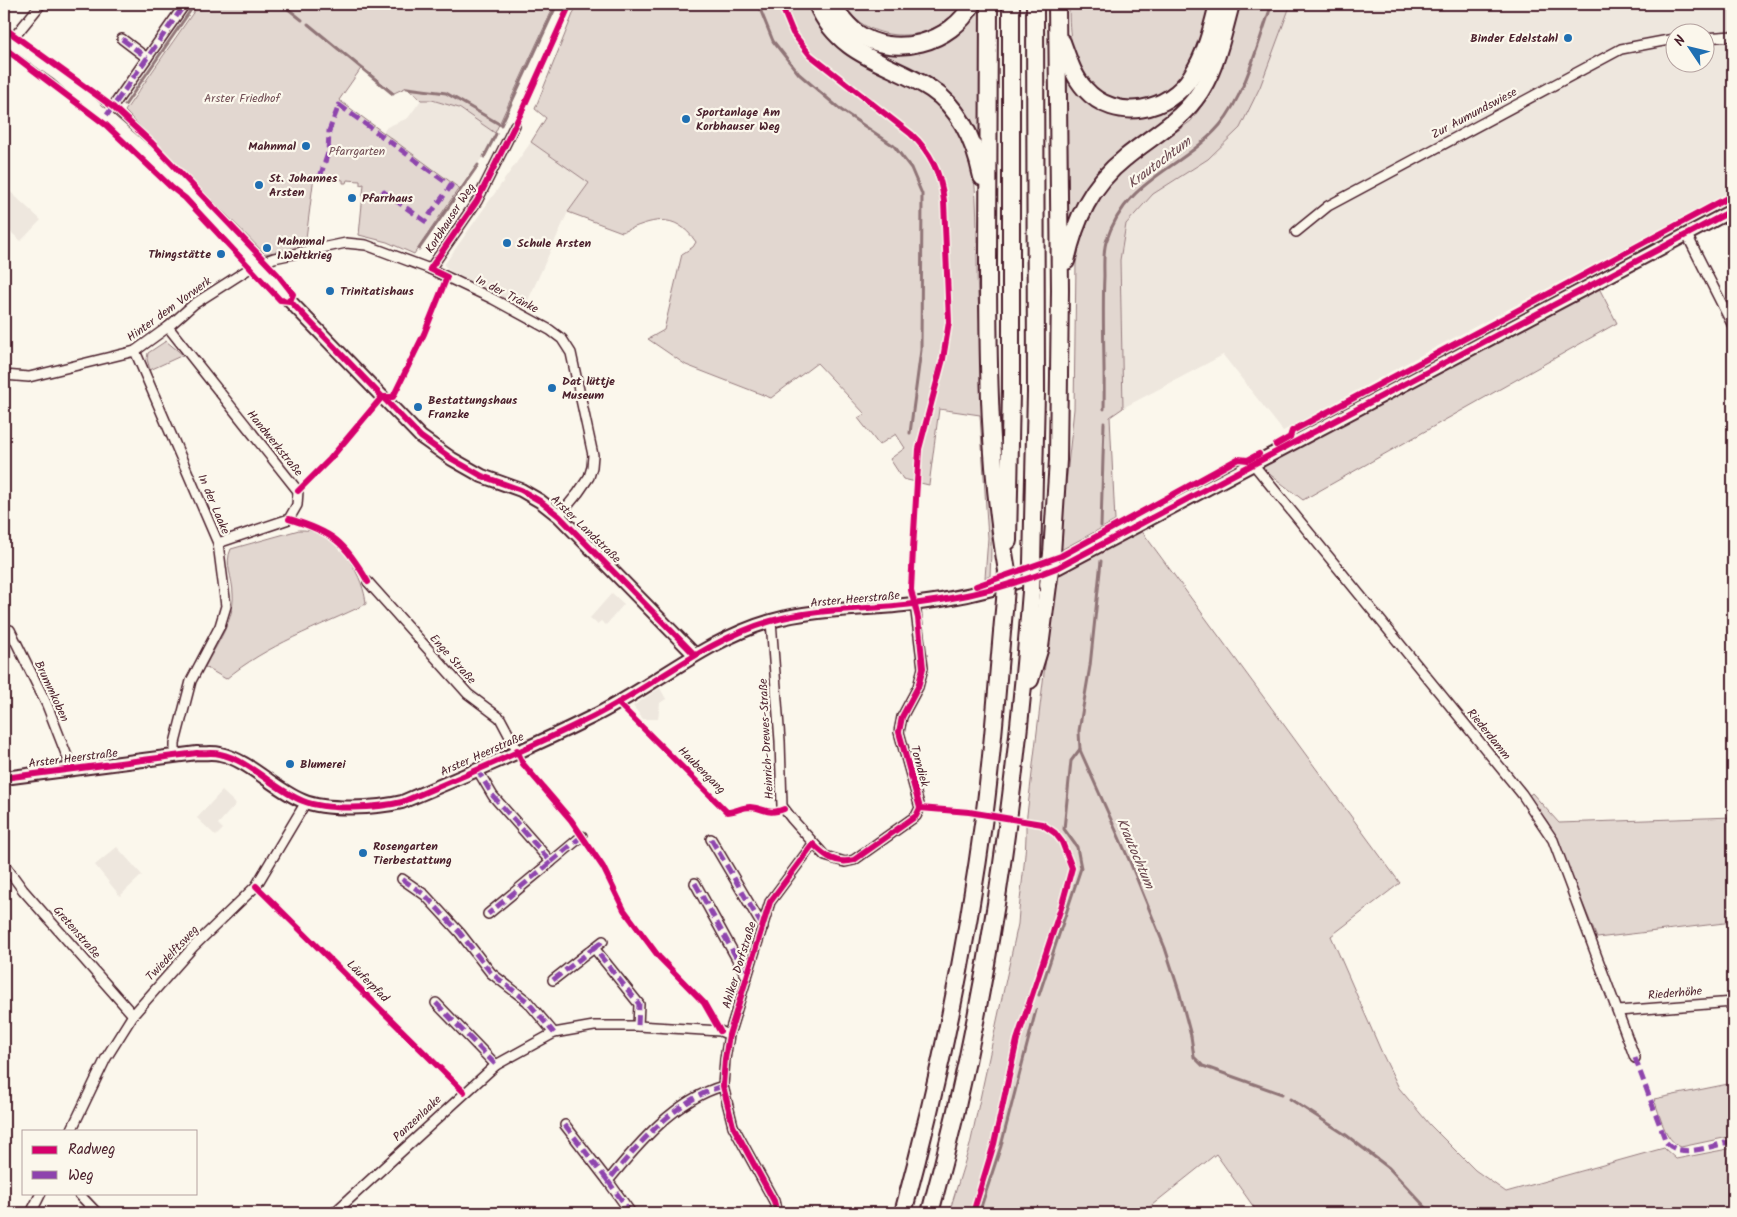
<svg xmlns="http://www.w3.org/2000/svg" width="1737" height="1217" viewBox="0 0 1737 1217" font-family="Kalam,sans-serif">
	<style>
		.built { fill: #eee7de; fill-rule: evenodd }
		.green { fill: #e2d7d0; stroke: #967b7e }
		.lines { fill: none; stroke-linecap: round; stroke-linejoin: round }
		.stream { stroke: #907477; stroke-width: 3 }
		.street-casing { stroke: #4a1f2b; stroke-width: 12 }
		.secondary-casing { stroke: #4a1f2b; stroke-width: 16 }
		.highway-casing { stroke: #4a1f2b; stroke-width: 20 }
		.street { stroke: #fbf7ec; stroke-width: 9 }
		.secondary { stroke: #fbf7ec; stroke-width: 12 }
		.highway { stroke: #fbf7ec; stroke-width: 16 }
		.highway-bridge-casing { stroke: #4a1f2b; stroke-width: 20; stroke-linecap: butt }
		.highway-bridge { stroke: #fbf7ec; stroke-width: 16 }
		.quiet { stroke: #8e44ad; stroke-width: 5; stroke-dasharray: 10 5; stroke-linecap: butt }
		.cycleway-casing { stroke: #fbf7ec; stroke-width: 9 }
		.cycleway { stroke: #d6006c; stroke-width: 6 }
		.poi-dot { fill: #1f6fb2; stroke: #fbf7ec; stroke-width: 2 }
		.labels { text-anchor: middle; stroke-width: 4.5; stroke-linejoin: round; paint-order: stroke }
		.poi-label { font-size: 12px; font-weight: bold; fill: #4a1f2b; stroke: #fbf7ec; text-anchor: start }
		.park-label { font-size: 12px; fill: #704d54; stroke: #fbf7ec }
		.street-label { font-size: 12px; fill: #4a1f2b; stroke: #fbf7ec }
		.water-label { font-size: 14px; font-style: italic; fill: #6d4a51; stroke: #fbf7ec }
	</style>
	<rect width="100%" height="100%" fill="#fbf7ec"/>
	<filter id="ink" filterUnits="userSpaceOnUse"><feTurbulence type="fractalNoise" baseFrequency=".02" numOctaves="2"/><feDisplacementMap in="SourceGraphic" scale="10" xChannelSelector="R" yChannelSelector="G"/><feConvolveMatrix kernelMatrix="1 2 1 2 8 2 1 2 1" color-interpolation-filters="sRGB"/></filter>
	<g filter="url(#ink)">
		<g class="built">
			<path d="M1305 4H1733V191L1425 353 1283 431 1223 355 1123 408 1120 260 1126 224 1153 194 1208 159 1260 87 1289 9ZM1674 32H1704V62H1674Z"/>
			<polygon points="421,100 453,104 495,133 483,157 459,188 383,132 387,127 408,118"/>
			<polygon points="531,142 589,183 568,212 525,307 454,275 444,265"/>
			<polygon points="4,186 41,220 21,241 5,227 4,228"/>
			<polygon points="612,593 624,604 606,625 601,621 597,624 590,618"/>
			<polygon points="660,688 666,699 660,703 658,719 643,719 633,706"/>
			<polygon points="222,791 236,804 218,824 223,829 216,836 197,818"/>
			<polygon points="117,847 142,875 120,896 95,865"/>
		</g>
		<g class="green">
			<polygon points="199,4 555,4 495,133 459,108 432,100 421,100 407,87 394,93 362,67 339,100 459,188 414,254 387,242 359,235 364,184 360,185 360,181 347,180 346,183 343,183 343,180 314,176 305,246 265,254 125,111"/>
			<path d="M577 4H810C820 21 829 41 845 53 877 77 921 82 947 114 959 128 969 147 972 165 980 208 975 253 978 297 983 389 995 483 990 576L985 578 988 538 980 415 939 409 929 485 903 479 890 459 905 448 896 434 879 445 858 418 865 414 817 363 771 398 686 365 648 339 664 330 682 254 693 247 696 242C674 210 652 220 622 232L568 212 589 183 531 142 546 118 535 109Z"/>
			<path d="M842 4H961C934 46 869 45 842 4Z"/>
			<polygon points="977,4 983,4 984,158 969,124 864,49 841,23 914,49"/>
			<path d="M1069 4H1210C1204 25 1200 50 1188 69 1181 81 1156 101 1142 104 1121 108 1094 92 1083 75 1070 56 1069 26 1069 4Z"/>
			<polygon points="1240,4 1305,4 1289,9 1260,87 1240,128 1208,159 1153,194 1126,224 1120,260 1123,408 1110,417 1115,521 1059,551 1074,409 1076,263 1082,234 1104,190 1126,168 1191,121 1210,94 1226,55"/>
			<polygon points="1205,64 1188,101 1122,152 1067,237 1063,182 1068,167 1067,115 1063,106 1065,67 1071,78 1139,115"/>
			<polygon points="1599,288 1617,323 1303,500 1259,466"/>
			<polygon points="166,341 183,355 150,370 147,359 148,353"/>
			<path d="M299 530C304 530 311 530 315 532 342 540 364 578 366 604 319 627 266 645 226 679L205 667C216 645 235 620 233 594 233 578 224 564 231 549Z"/>
			<path d="M1141 530 1400 883 1331 936 1382 1053 1399 1088 1430 1125 1475 1170 1506 1192 1664 1148 1676 1159 1733 1148V1213H1258L1216 1154 1142 1213H949L970 1145 1018 924C1020 890 1027 857 1026 823L1056 574Z"/>
			<polygon points="1532,793 1559,823 1733,817 1733,922 1597,938 1557,840 1547,821 1527,797"/>
			<path d="M1733 1083V1136L1681 1147C1664 1140 1660 1115 1654 1099Z"/>
		</g>
		<g class="lines">
			<g class="stream">
				<polyline points="282,4 302,20"/>
				<polyline points="758,4 773,41 799,74 841,110 894,146 911,168 922,194 921,350 910,433"/>
				<polyline points="308,24 393,94"/>
				<polyline points="407,88 446,93 501,125 557,4"/>
				<polyline points="125,105 195,4"/>
				<polyline points="484,157 496,134"/>
				<polyline points="419,249 478,165"/>
				<path d="M1104 409C1105 365 1102 321 1104 276 1104 266 1103 252 1106 242 1126 178 1180 171 1220 125 1246 94 1258 42 1272 4"/>
				<polyline points="1101,526 1104,423"/>
				<polyline points="1101,561 1090,666 1079,731 1080,750 1130,862 1165,948 1179,991 1191,1036 1194,1057 1203,1066 1282,1094"/>
				<polyline points="1039,995 1081,868 1077,847 1064,829 1071,761 1080,749"/>
				<polyline points="1290,1099 1346,1135 1389,1168 1431,1213"/>
				<polyline points="979,1213 1001,1146 1036,1010"/>
			</g>
			<defs>
				<g id="street">
					<polyline points="1704,38 1733,36"/>
					<polyline points="122,39 147,58"/>
					<polyline points="11,41 41,4"/>
					<polyline points="107,115 185,4"/>
					<polyline points="1296,232 1328,206 1621,49 1674,39"/>
					<polyline points="1687,235 1733,326"/>
					<polyline points="430,269 477,201 515,125"/>
					<polyline points="168,327 298,491 297,505 289,519 218,543"/>
					<polyline points="135,351 218,543 226,606 220,626 191,681 175,743 175,756"/>
					<polyline points="4,375 29,377 135,351 168,327 194,304 255,265 274,258 346,243 366,245 430,269 493,299 550,330 562,339 571,353 593,455 592,467 589,477 578,493 559,516"/>
					<polyline points="1254,465 1522,794 1553,840 1635,1058"/>
					<polyline points="368,582 468,694 500,718 517,750"/>
					<polyline points="771,621 780,741 782,806 792,819 825,856 845,862 854,860 916,816 920,808 899,732 902,717 918,687 923,668 915,604"/>
					<polyline points="4,629 10,630 47,705 72,769"/>
					<polyline points="477,769 493,796 551,862 488,914"/>
					<polyline points="711,839 763,927"/>
					<polyline points="551,862 582,836"/>
					<polyline points="4,864 23,890 133,1015"/>
					<polyline points="402,879 425,895 460,933 491,973 527,1001 554,1033"/>
					<polyline points="695,883 747,977"/>
					<polyline points="594,948 603,941"/>
					<polyline points="553,980 594,948 639,1004 638,1026"/>
					<polyline points="436,1003 496,1065"/>
					<polyline points="1618,1011 1733,1002"/>
					<polyline points="565,1125 608,1181"/>
					<polyline points="71,1131 106,1058 133,1015 193,947 256,886 306,802"/>
					<polyline points="78,1193 97,1213"/>
					<polyline points="31,1213 41,1193"/>
					<polyline points="334,1213 496,1065 554,1033 594,1026 638,1026 720,1031 729,1035"/>
					<path d="M631 1213 608 1181C638 1144 676 1099 723 1086"/>
					<polyline points="777,1213 774,1201 733,1126 723,1086 725,1059 729,1035 770,902 813,844"/>
				</g>
				<g id="secondary">
					<polyline points="4,36 57,74 171,173 255,265 421,437 452,459 482,476 521,490 540,501 559,516 695,655"/>
					<path d="M4 778 197 753C204 754 213 752 220 754 249 760 275 790 303 801 327 811 378 808 402 802 466 775 530 748 592 717 653 687 705 640 771 621 816 608 867 610 913 604 964 598 1012 586 1059 567L1733 210"/>
				</g>
				<g id="highway">
					<path d="M817 4C839 57 889 62 931 89 961 109 975 143 982 177"/>
					<path d="M831 4C839 14 846 25 857 33 894 59 952 43 972 4"/>
					<path d="M989 4C989 90 988 175 988 261 988 365 989 468 1007 571"/>
					<path d="M1062 42C1068 58 1073 76 1085 89 1115 123 1170 112 1192 75 1206 54 1212 28 1218 4"/>
					<path d="M1066 261C1075 220 1091 185 1125 158 1149 138 1176 124 1195 99 1216 72 1222 36 1231 4"/>
					<polyline points="1008,541 1011,391 1011,4"/>
					<polyline points="1052,554 1058,460 1060,290 1057,4"/>
					<polyline points="1032,563 1036,393 1035,4"/>
					<polyline points="1030,680 1040,647 1048,585"/>
					<path d="M903 1213C939 1081 967 947 985 810 994 741 998 670 1005 600"/>
					<path d="M930 1213C987 1006 1015 805 1031 591"/>
				</g>
			</defs>
			<use href="#street" class="street-casing"/>
			<use href="#secondary" class="secondary-casing"/>
			<use href="#highway" class="highway-casing"/>
			<use href="#street" class="street"/>
			<use href="#secondary" class="secondary"/>
			<use href="#highway" class="highway"/>
			<defs>
				<g id="highway-bridge">
					<polyline points="1048,585 1052,554"/>
					<polyline points="1031,591 1032,563"/>
					<polyline points="1005,600 1007,571"/>
				</g>
			</defs>
			<use href="#highway-bridge" class="highway-bridge-casing"/>
			<use href="#highway-bridge" class="highway-bridge"/>
			<g class="quiet">
				<polyline points="122,39 147,58"/>
				<polyline points="107,115 185,4"/>
				<polyline points="320,177 328,153 329,131 339,105 451,186 425,221 378,188"/>
				<polyline points="477,769 493,796 551,862 488,914"/>
				<polyline points="711,839 763,927"/>
				<polyline points="551,862 582,836"/>
				<polyline points="402,879 425,895 460,933 491,973 527,1001 554,1033"/>
				<polyline points="695,883 747,977"/>
				<polyline points="594,948 603,941"/>
				<polyline points="553,980 594,948 639,1004 638,1026"/>
				<polyline points="436,1003 496,1065"/>
				<path d="M1635 1058 1666 1142C1681 1160 1713 1145 1733 1141"/>
				<polyline points="565,1125 608,1181"/>
				<path d="M631 1213 608 1181C638 1144 676 1099 723 1086"/>
			</g>
			<defs>
				<g id="cycleway">
					<polyline points="4,28 113,107 152,143 278,275 293,294 290,301"/>
					<polyline points="4,48 106,125 171,187 185,198 280,300 290,301"/>
					<polyline points="290,301 421,437 452,459 482,476 521,490 540,501 559,516 695,655"/>
					<polyline points="382,397 393,397 424,334 447,277 430,269 477,201 520,115 570,4"/>
					<polyline points="1276,445 1290,437 1292,431 1733,195"/>
					<polyline points="298,491 330,459 382,397"/>
					<path d="M289 519C333 532 345 542 368 582"/>
					<polyline points="976,586 1061,556 1238,459 1248,460 1259,454"/>
					<path d="M618 703 727 812C735 812 742 807 750 807 766 808 766 816 784 809"/>
					<polyline points="517,750 523,764 571,820 603,867 624,910 659,957 704,1003 720,1031"/>
					<path d="M4 778 197 753C204 754 213 752 220 754 249 760 275 790 303 801 327 811 378 808 402 802 466 775 530 748 592 717 653 687 705 640 771 621 816 608 867 610 913 604 964 598 1012 586 1059 567L1733 210"/>
					<polyline points="920,808 969,812 1042,824 1055,833 1062,842 1072,868 1061,908 1017,1040 994,1144 973,1213"/>
					<polyline points="256,886 464,1092"/>
					<path d="M777 1213 774 1201 733 1126 723 1086 725 1059 729 1035 770 902 813 844C825 856 836 865 854 860L916 816 920 808 899 732 902 717 918 687 923 668 918 618 911 590 913 549 919 449 943 359 949 322 944 201C941 174 931 152 911 134L810 55 793 33 781 4"/>
				</g>
			</defs>
			<use href="#cycleway" class="cycleway-casing"/>
			<use href="#cycleway" class="cycleway"/>
		</g>
	</g>
	<g class="poi-dot">
		<circle cx="1568" cy="38" r="5"/>
		<circle cx="686" cy="119" r="5"/>
		<circle cx="306" cy="146" r="5"/>
		<circle cx="259" cy="185" r="5"/>
		<circle cx="352" cy="198" r="5"/>
		<circle cx="507" cy="243" r="5"/>
		<circle cx="267" cy="248" r="5"/>
		<circle cx="221" cy="254" r="5"/>
		<circle cx="330" cy="291" r="5"/>
		<circle cx="552" cy="388" r="5"/>
		<circle cx="418" cy="407" r="5"/>
		<circle cx="290" cy="764" r="5"/>
		<circle cx="363" cy="853" r="5"/>
	</g>
	<g class="labels">
		<g class="poi-label">
			<text x="1558" y="42" text-anchor="end">Binder Edelstahl</text>
			<text x="696" y="116">Sportanlage Am<tspan x="696" dy="14">Korbhauser Weg</tspan></text>
			<text x="296" y="150" text-anchor="end">Mahnmal</text>
			<text x="269" y="182">St. Johannes<tspan x="269" dy="14">Arsten</tspan></text>
			<text x="362" y="202">Pfarrhaus</text>
			<text x="277" y="245">Mahnmal<tspan x="277" dy="14">1.Weltkrieg</tspan></text>
			<text x="517" y="247">Schule Arsten</text>
			<text x="211" y="258" text-anchor="end">Thingstätte</text>
			<text x="340" y="295">Trinitatishaus</text>
			<text x="562" y="385">Dat lüttje<tspan x="562" dy="14">Museum</tspan></text>
			<text x="428" y="404">Bestattungshaus<tspan x="428" dy="14">Franzke</tspan></text>
			<text x="300" y="768">Blumerei</text>
			<text x="373" y="850">Rosengarten<tspan x="373" dy="14">Tierbestattung</tspan></text>
		</g>
		<g class="park-label">
			<text x="242" y="102">Arster Friedhof</text>
			<text x="357" y="155">Pfarrgarten</text>
		</g>
		<g class="street-label">
			<text transform="translate(1474 113) rotate(-28)" y="4">Zur Aumundswiese</text>
			<text transform="translate(450 218) rotate(-57)" y="4">Korbhauser Weg</text>
			<text transform="translate(507 294) rotate(27)" y="4">In der Tränke</text>
			<text transform="translate(169 309) rotate(-36)" y="4">Hinter dem Vorwerk</text>
			<text transform="translate(275 443) rotate(51)" y="4">Handwerkstraße</text>
			<text transform="translate(214 504) rotate(67)" y="4">In der Laake</text>
			<text transform="translate(586 529) rotate(44)" y="4">Arster Landstraße</text>
			<text transform="translate(855 599) rotate(-5)" y="4">Arster Heerstraße</text>
			<text transform="translate(453 659) rotate(48)" y="4">Enge Straße</text>
			<text transform="translate(52 691) rotate(65)" y="4">Brummkoben</text>
			<text transform="translate(1489 734) rotate(51)" y="4">Riederdamm</text>
			<text transform="translate(766 739) rotate(-93)" y="4">Heinrich-Drewes-Straße</text>
			<text transform="translate(482 754) rotate(-24)" y="4">Arster Heerstraße</text>
			<text transform="translate(73 758) rotate(-7)" y="4">Arster Heerstraße</text>
			<text transform="translate(920 766) rotate(75)" y="4">Torndiek</text>
			<text transform="translate(702 770) rotate(45)" y="4">Haubengang</text>
			<text transform="translate(77 932) rotate(49)" y="4">Gretenstraße</text>
			<text transform="translate(172 953) rotate(-47)" y="4">Twiedelftsweg</text>
			<text transform="translate(739 965) rotate(-73)" y="4">Ahlker Dorfstraße</text>
			<text transform="translate(368 981) rotate(45)" y="4">Läuferpfad</text>
			<text transform="translate(1675 993) rotate(-5)" y="4">Riederhöhe</text>
			<text transform="translate(417 1118) rotate(-43)" y="4">Panzenlaake</text>
		</g>
		<g class="water-label">
			<text transform="translate(1159 162) rotate(-37)" y="5">Krautochtum</text>
			<text transform="translate(1136 853) rotate(67)" y="5">Krautochtum</text>
		</g>
	</g>
	<rect width="1737" height="1217" fill="none" stroke="#fbf7ec" stroke-width="20"/>
	<rect x="10" y="10" width="1717" height="1197" fill="none" stroke="#4a1f2b" stroke-width="2" filter="url(#ink)"/>
	<rect x="22" y="1130" width="175" height="65" fill="#fbf7ec" stroke="#b4a19f"/>
	<rect x="32" y="1146" width="25" height="8" fill="#d6006c" stroke="#b4a19f"/>
	<text x="68" y="1154" font-size="15" fill="#4a1f2b">Radweg</text>
	<rect x="32" y="1171" width="25" height="8" fill="#8e44ad" stroke="#b4a19f"/>
	<text x="68" y="1180" font-size="15" fill="#4a1f2b">Weg</text>
	<g transform="translate(1690 48) rotate(305)"><circle r="24" fill="#fbf7ec" stroke="#b4a19f"/>
	<path d="M0-4L9 19L0 12L-9 19Z" fill="#1f6fb2"/>
	<text y="-8" font-size="14" font-weight="bold" text-anchor="middle" fill="#4a1f2b">N</text>
	</g>
</svg>
